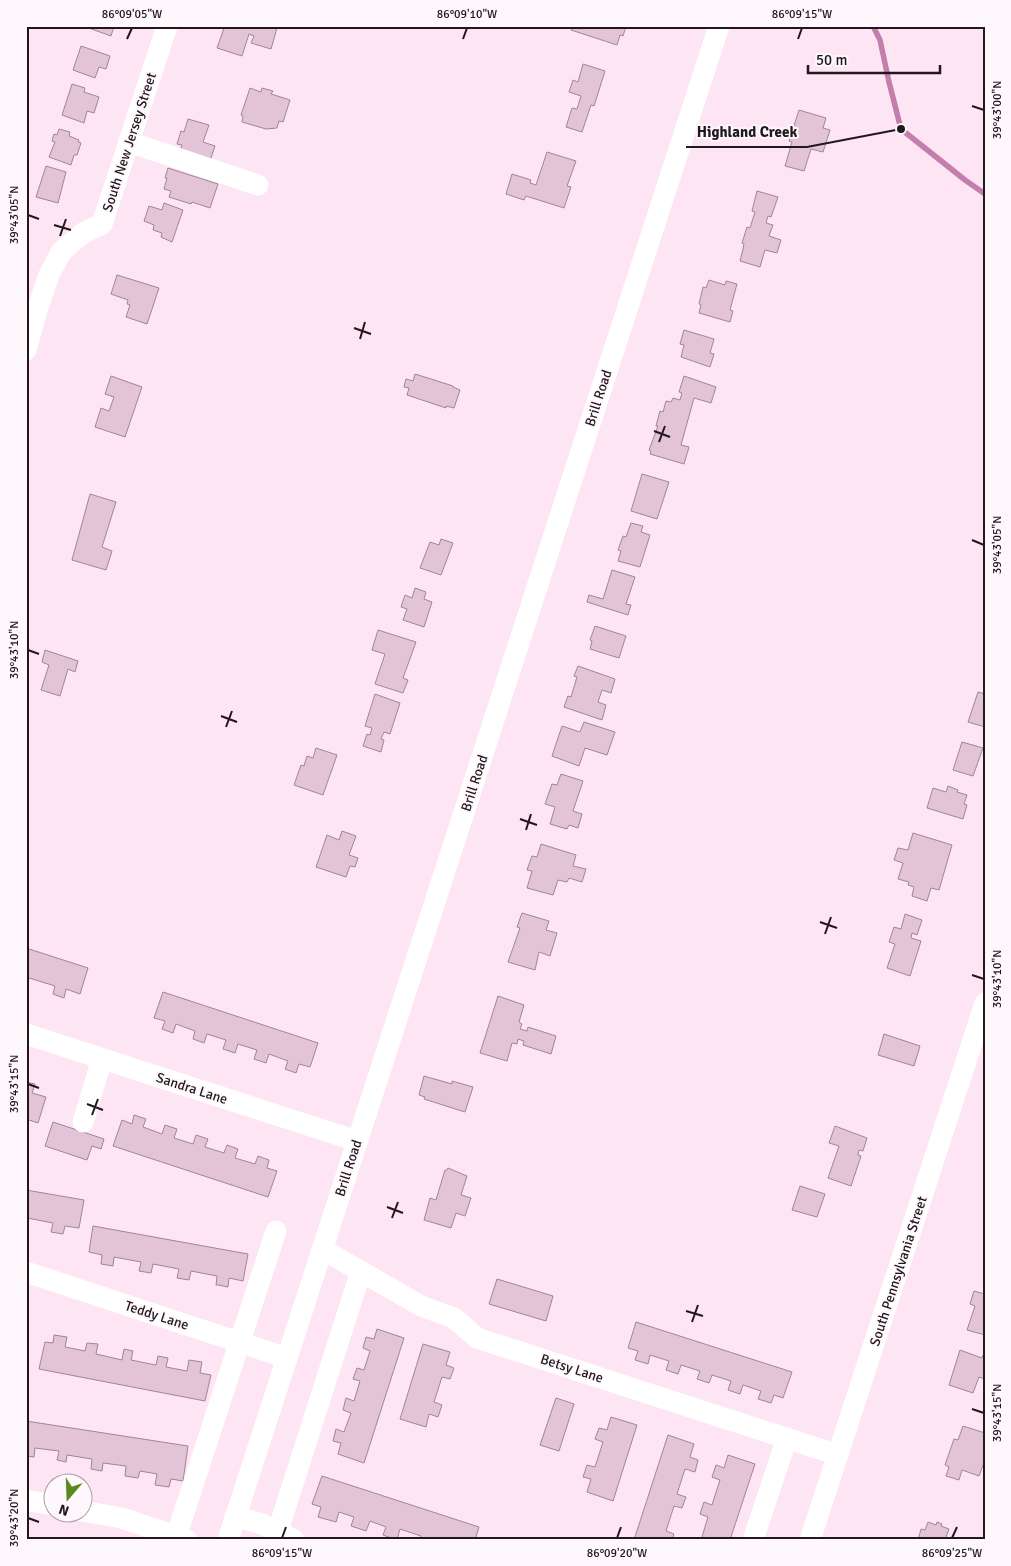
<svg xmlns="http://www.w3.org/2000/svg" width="1011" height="1566" viewBox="0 0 1011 1566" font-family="Signika,sans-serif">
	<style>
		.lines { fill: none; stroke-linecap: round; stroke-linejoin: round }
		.stream { stroke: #c37eab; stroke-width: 5.5 }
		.building { fill: #e2c4d6; stroke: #a18596 }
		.minor { stroke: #fff; stroke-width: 21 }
		.ticks { fill: none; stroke: #21171d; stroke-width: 2 }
		.labels { text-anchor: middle; stroke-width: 4; stroke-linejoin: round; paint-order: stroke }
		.street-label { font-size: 14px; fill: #21171d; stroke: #fef8fc }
		.leader { fill: none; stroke: #21171d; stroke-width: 2 }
		.callout-dot { fill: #21171d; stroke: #fef8fc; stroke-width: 2 }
		.callout-label { font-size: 15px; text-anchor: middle; font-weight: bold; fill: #21171d; stroke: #fef8fc; stroke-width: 4; stroke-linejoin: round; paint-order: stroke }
		.neatline { fill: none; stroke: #21171d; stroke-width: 2 }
		.ticks-label { font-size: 12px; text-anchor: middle; fill: #21171d }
	</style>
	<rect width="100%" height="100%" fill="#fee5f3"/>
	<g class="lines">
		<polyline class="stream" points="873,26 880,40 889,82 901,129 965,180 985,194"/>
	</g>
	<g class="building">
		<polygon points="83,26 114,26 111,36"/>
		<polygon points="221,26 252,26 257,28 257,26 273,26 277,28 271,49 251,43 254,36 249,34 242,56 217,48 224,28"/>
		<polygon points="573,26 626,26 623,36 620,35 617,45 571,30"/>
		<polygon points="81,46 110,56 106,69 99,67 95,78 73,70"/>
		<polygon points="583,64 605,71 594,106 591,105 582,132 566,127 572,108 577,109 581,96 569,92 573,80 578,82"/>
		<polygon points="72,84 85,88 84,92 99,97 94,113 87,111 84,123 62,115"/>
		<polygon points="250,88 261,92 262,88 273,91 271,94 290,100 283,122 279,121 277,128 266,129 242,122 243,116 241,115"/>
		<polygon points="799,110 826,118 823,128 830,130 823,152 811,149 804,171 785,166 792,142 789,141"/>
		<polygon points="188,119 209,125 203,142 215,146 210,161 180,151 182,145 177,144 181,131 184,132"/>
		<polygon points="59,129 70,132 69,136 79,140 78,142 81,143 77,155 74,155 71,165 49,157 55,142 52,141 54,134 57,135"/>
		<polygon points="547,152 576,161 567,186 571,187 564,208 526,196 524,200 506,194 512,174 531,180 530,183 536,185"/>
		<polygon points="46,166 66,172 58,203 36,197"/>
		<polygon points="168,168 218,184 210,208 192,202 191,204 169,197 171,191 164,189 167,178 165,178"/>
		<polygon points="757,191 778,197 771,217 768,216 766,223 773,225 769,236 781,240 777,253 765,250 760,267 740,261 743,249 744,244 742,243 747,227 750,228 755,212 752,211"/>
		<polygon points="164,203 183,210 172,242 161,237 162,233 153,230 154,225 144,221 149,206 162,210"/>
		<polygon points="117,275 159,288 147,324 126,317 130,305 127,304 128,300 111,294"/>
		<polygon points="709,280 725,285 726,281 737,284 730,310 733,311 730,322 699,313 701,305 699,304 703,287 706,288"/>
		<polygon points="684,330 714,339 710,353 714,354 710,367 681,357 684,345 680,344"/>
		<polygon points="415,374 453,386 453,387 460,390 454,408 446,406 446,408 407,395 409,388 404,387 406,379 413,381"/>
		<polygon points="111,376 142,387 125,437 95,427 101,408 109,411 114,397 105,394"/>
		<polygon points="684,376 716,387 711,403 694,398 681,445 689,447 684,464 650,454 651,451 649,450 658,426 656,426 660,411 663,412 666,401 671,402 673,398 680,400 682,393 679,392"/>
		<polygon points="642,474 669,482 657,519 631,511"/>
		<polygon points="90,494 116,502 102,547 112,551 106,570 72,560"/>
		<polygon points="631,523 643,526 641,532 650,535 640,567 618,561 621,551 618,550 623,536 626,537"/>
		<polygon points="441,539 453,543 441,575 420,568 430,542 439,545"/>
		<polygon points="612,570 635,577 626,604 631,605 628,615 587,602 589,595 603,599"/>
		<polygon points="415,588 426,592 424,599 432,602 424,627 403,620 407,609 401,607 405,595 412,598"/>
		<polygon points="595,626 626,636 619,658 590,649 592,641 590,640"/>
		<polygon points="378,630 416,642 403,678 408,680 403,693 375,684 385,654 372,650"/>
		<polygon points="45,650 78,661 75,672 68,669 60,696 41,690 49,665 42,662"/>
		<polygon points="578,666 615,679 611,693 602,690 598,702 606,705 602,720 564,707 568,696 571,697 577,677 574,676"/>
		<polygon points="978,692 985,694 985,727 968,722"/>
		<polygon points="375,694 400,703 390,734 384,732 381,739 384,740 381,752 363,746 367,734 370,735 372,728 365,726"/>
		<polygon points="584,722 615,732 607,755 585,748 579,766 552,756 562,726 580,732"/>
		<polygon points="962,742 983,748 973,776 953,770"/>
		<polygon points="316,748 337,755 323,795 294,785 301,765 304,766 307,756 313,758"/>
		<polygon points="561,774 583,781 573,811 582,814 578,828 569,825 567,829 550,824 555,807 545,804 552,784 557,785"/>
		<polygon points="948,786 958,790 957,792 967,795 964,804 967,805 963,819 927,808 933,788 946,792"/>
		<polygon points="342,831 356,836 349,855 358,858 355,867 350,866 346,877 316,867 327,835 339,840"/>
		<polygon points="913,833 952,845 939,890 931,888 927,901 912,896 914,887 908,885 909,882 898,879 903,863 894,860 898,848 908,850"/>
		<polygon points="541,844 576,855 573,866 586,869 582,882 569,878 567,882 558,880 553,895 527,888 532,871 527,870 532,856 537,857"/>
		<polygon points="522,913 549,921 546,930 557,933 550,956 539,952 535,970 508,962 520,928 517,927"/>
		<polygon points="905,914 922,920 917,935 912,933 911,938 921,941 910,976 887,968 895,944 889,942 894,927 901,929"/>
		<polygon points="26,948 88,968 80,994 66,989 64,998 53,994 55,986 29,978 26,986"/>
		<polygon points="163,992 318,1043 310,1067 299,1064 296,1073 285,1069 288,1061 269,1054 266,1063 254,1059 257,1050 238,1044 235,1053 223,1049 226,1040 207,1034 204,1043 193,1039 195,1031 176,1024 173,1033 162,1029 165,1021 154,1018"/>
		<polygon points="498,996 524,1005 519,1022 522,1024 520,1029 527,1031 528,1027 556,1036 551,1054 523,1045 524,1041 518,1039 517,1044 512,1043 507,1061 480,1053"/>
		<polygon points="884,1034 920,1046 914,1066 878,1055"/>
		<polygon points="424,1076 452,1084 452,1081 473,1087 465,1112 424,1099 425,1097 419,1095"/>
		<polygon points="26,1082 35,1084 32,1093 46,1097 38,1123 26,1119"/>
		<polygon points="134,1115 146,1119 143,1127 162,1134 165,1125 177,1129 174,1138 193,1144 196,1135 208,1139 205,1147 224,1153 227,1145 238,1149 235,1158 255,1164 258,1156 269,1160 267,1168 277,1171 268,1197 113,1146 122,1120 132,1124"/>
		<polygon points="53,1122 104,1139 101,1149 92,1146 87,1160 45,1146"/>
		<polygon points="835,1126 867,1138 863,1151 859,1150 858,1155 861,1156 851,1186 828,1178 839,1146 829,1143"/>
		<polygon points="448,1168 467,1176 461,1195 471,1198 465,1216 456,1213 451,1228 424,1220 430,1198 436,1200 445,1170 447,1170"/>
		<polygon points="800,1186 825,1194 817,1217 792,1210"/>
		<polygon points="26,1190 84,1200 79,1228 65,1226 63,1234 51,1232 53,1223 27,1218 26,1222"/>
		<polygon points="93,1226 248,1254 243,1281 229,1278 228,1287 218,1285 216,1285 217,1276 191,1271 189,1280 177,1278 179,1269 153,1264 151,1273 139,1271 141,1262 114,1257 113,1266 101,1264 102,1255 89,1252"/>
		<polygon points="497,1279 553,1296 546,1321 489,1304"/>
		<polygon points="974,1291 985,1294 985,1335 967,1330 975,1306 970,1304"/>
		<polygon points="636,1322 792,1372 783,1398 774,1395 771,1403 758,1399 761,1391 743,1385 740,1394 728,1390 731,1381 712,1375 709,1383 697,1379 700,1371 681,1365 678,1374 666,1370 669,1361 650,1355 648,1364 635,1360 638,1351 628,1348"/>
		<polygon points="377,1329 404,1338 364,1463 338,1454 341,1443 333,1441 336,1429 344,1432 351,1413 343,1410 346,1398 354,1401 360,1381 353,1379 357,1368 364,1370 370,1351 363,1348 366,1337 374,1339"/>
		<polygon points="54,1335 67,1337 65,1347 85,1351 87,1343 98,1344 96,1354 122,1360 124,1349 133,1351 131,1360 156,1365 158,1356 168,1358 166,1367 187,1371 189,1360 202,1362 200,1373 211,1375 205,1401 39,1369 45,1342 53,1343"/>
		<polygon points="423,1344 450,1352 446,1365 454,1368 450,1379 442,1377 434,1402 442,1405 438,1417 429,1414 426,1427 400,1419"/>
		<polygon points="960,1350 982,1358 983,1355 985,1356 985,1379 979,1377 973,1393 949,1385"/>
		<polygon points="556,1398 574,1404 559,1451 540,1445"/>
		<polygon points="611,1417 637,1425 613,1501 587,1492 591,1479 583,1477 587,1465 595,1467 603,1442 595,1439 599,1428 607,1430"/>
		<polygon points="26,1421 188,1446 183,1481 171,1479 169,1487 155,1485 157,1474 140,1471 138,1478 125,1476 126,1466 103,1463 102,1471 91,1469 92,1459 67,1455 66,1462 57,1460 59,1451 35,1448 34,1457 26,1456"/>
		<polygon points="963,1426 985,1433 985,1460 979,1476 962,1470 959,1480 946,1476 949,1467 945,1465 954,1439 958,1440"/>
		<polygon points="668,1435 694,1444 690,1457 698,1460 695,1472 685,1469 677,1494 686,1497 682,1508 674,1506 666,1531 674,1534 672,1540 634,1540"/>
		<polygon points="728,1455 755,1464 730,1540 701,1540 708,1517 700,1514 704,1502 712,1505 720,1480 712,1477 716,1465 724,1468"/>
		<polygon points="322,1476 479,1527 475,1540 438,1540 428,1537 427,1540 419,1540 421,1536 400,1529 397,1540 383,1535 386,1527 370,1521 366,1531 351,1526 354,1517 339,1512 336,1522 318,1517 321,1507 312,1504"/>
		<polygon points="928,1522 936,1525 937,1522 942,1524 941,1526 949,1529 945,1540 918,1540 921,1529 925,1530"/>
	</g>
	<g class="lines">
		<g class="minor">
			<polyline points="129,142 258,185"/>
			<polyline points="26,350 38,307 49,275 61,252 83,233 102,224 167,26"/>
			<polyline points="26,1034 357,1141"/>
			<polyline points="83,1122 102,1059"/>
			<polyline points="322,1249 421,1306 454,1318 477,1338 838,1455"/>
			<polyline points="26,1272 287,1358"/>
			<polyline points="26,1500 52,1505"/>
			<polyline points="82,1511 122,1518 187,1540"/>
			<polyline points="235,1516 262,1524 294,1540"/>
			<polyline points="175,1540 276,1231"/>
			<polyline points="228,1540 719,26"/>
			<polyline points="275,1540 361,1271"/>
			<polyline points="753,1540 787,1438"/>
			<polyline points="810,1540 985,1003"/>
		</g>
	</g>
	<path class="ticks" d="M127 39 132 28M463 39 467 28M798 39 802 28M972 106 984 110M28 215 39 219M54 225 71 230M60 236 66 219M354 328 371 334M360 339 365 322M654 431 670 437M659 442 665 426M972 540 984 545M28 650 39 654M221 716 237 722M226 727 232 711M520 819 537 825M526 830 531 814M820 922 837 928M825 934 831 917M972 975 984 979M28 1084 39 1088M87 1104 103 1110M92 1115 98 1099M387 1207 403 1213M392 1218 398 1202M686 1311 703 1316M692 1322 698 1305M972 1409 984 1413M28 1518 39 1522M282 1538 286 1527M617 1538 621 1527M952 1538 957 1527"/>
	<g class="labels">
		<g class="street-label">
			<text transform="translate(129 142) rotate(-72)" y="5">South New Jersey Street</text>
			<text transform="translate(598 398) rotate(-72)" y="5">Brill Road</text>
			<text transform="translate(474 783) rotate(-72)" y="5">Brill Road</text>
			<text transform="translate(192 1088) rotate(18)" y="5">Sandra Lane</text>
			<text transform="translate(348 1168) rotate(-72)" y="5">Brill Road</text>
			<text transform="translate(898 1271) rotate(-72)" y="5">South Pennsylvania Street</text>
			<text transform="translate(157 1315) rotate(18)" y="5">Teddy Lane</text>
			<text transform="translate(572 1368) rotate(18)" y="5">Betsy Lane</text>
		</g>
	</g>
	<path class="leader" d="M901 129L807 147H686"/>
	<circle class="callout-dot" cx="901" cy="129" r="5"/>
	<g class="callout-label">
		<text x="747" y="137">Highland Creek</text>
	</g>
	<rect width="1011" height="1566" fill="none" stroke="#fef8fc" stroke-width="55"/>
	<g transform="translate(68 1498) rotate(199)"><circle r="24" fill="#fef8fc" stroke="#a69ea3"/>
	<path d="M0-4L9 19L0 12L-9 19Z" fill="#5a8a1e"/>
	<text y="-8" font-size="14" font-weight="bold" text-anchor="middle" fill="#21171d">N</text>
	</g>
	<path d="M808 65v8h132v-8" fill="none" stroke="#21171d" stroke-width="2.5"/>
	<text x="816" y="65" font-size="15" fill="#21171d" stroke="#fef8fc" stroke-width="4" paint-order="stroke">50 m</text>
	<rect x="28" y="28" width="956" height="1510" class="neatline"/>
	<g class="ticks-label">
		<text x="132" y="18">86°09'05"W</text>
		<text x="467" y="18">86°09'10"W</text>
		<text x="802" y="18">86°09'15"W</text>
		<text transform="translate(997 110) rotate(-90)" y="4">39°43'00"N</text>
		<text transform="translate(14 215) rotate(-90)" y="4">39°43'05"N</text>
		<text transform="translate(997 545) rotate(-90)" y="4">39°43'05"N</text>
		<text transform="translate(14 650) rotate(-90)" y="4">39°43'10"N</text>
		<text transform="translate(997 979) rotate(-90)" y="4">39°43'10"N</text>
		<text transform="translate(14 1084) rotate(-90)" y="4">39°43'15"N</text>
		<text transform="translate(997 1413) rotate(-90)" y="4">39°43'15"N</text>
		<text transform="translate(14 1518) rotate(-90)" y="4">39°43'20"N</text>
		<text x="282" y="1557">86°09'15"W</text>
		<text x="617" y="1557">86°09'20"W</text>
		<text x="952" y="1557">86°09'25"W</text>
	</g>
</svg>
